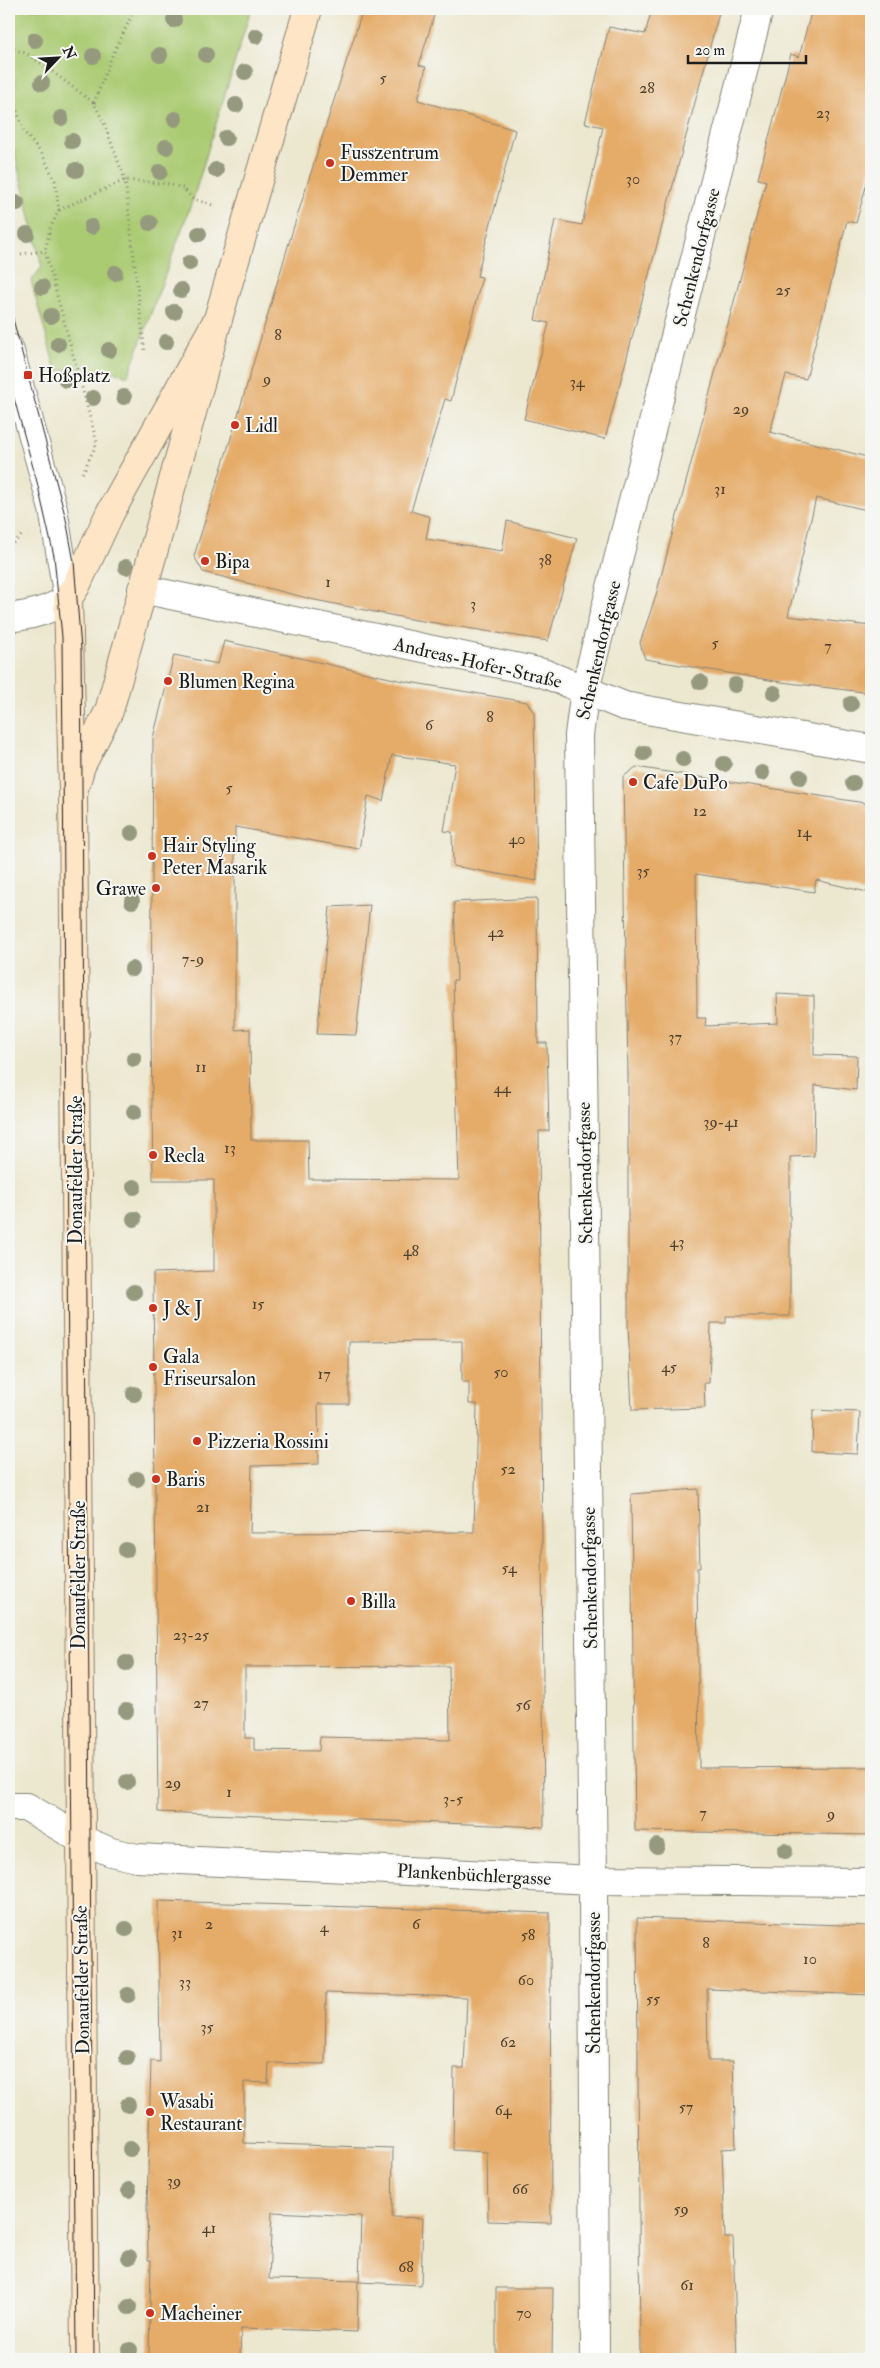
<svg xmlns="http://www.w3.org/2000/svg" width="880" height="2368" viewBox="0 0 880 2368" font-family="'IM FELL Double Pica',serif">
	<style>
		.green { fill: #abcb73; stroke: #647448 }
		.building { fill: #e5ab68; fill-rule: evenodd }
		.lines { fill: none; stroke-linecap: round; stroke-linejoin: round }
		.minor-casing { stroke: #848276; stroke-width: 30 }
		.secondary-casing { stroke: #848276; stroke-width: 30 }
		.path { stroke: #848276; stroke-width: 3; stroke-dasharray: 1 4; stroke-linecap: butt }
		.minor { stroke: #fff; stroke-width: 28 }
		.secondary { stroke: #fee5c5; stroke-width: 28 }
		.tram { stroke: #1c1c1c; stroke-width: 1 }
		.tree { fill: #95997e }
		.poi-dot { fill: #c8321e; stroke: #f6f6f2; stroke-width: 2 }
		.labels { text-anchor: middle; stroke-width: 4; stroke-linejoin: round; paint-order: stroke }
		.number-label { font-size: 16px; fill: #4e402f }
		.poi-label { font-size: 19px; fill: #1c1c1c; stroke: #f6f6f2; text-anchor: start }
		.street-label { font-size: 19px; fill: #1c1c1c; stroke: #f6f6f2 }
	</style>
	<rect width="100%" height="100%" fill="#f6f6f2"/>
	<filter id="ink" filterUnits="userSpaceOnUse"><feTurbulence type="fractalNoise" baseFrequency=".02" numOctaves="2"/><feDisplacementMap in="SourceGraphic" scale="10" xChannelSelector="R" yChannelSelector="G"/><feConvolveMatrix kernelMatrix="1 2 1 2 8 2 1 2 1" color-interpolation-filters="sRGB"/></filter>
	<filter id="wash" filterUnits="userSpaceOnUse"><feTurbulence type="fractalNoise" baseFrequency=".0096" numOctaves="4" result="noise"/><feDisplacementMap in="SourceGraphic" scale="20" xChannelSelector="R" yChannelSelector="G"/><feGaussianBlur stdDeviation="1.12" result="paint"/><feColorMatrix in="noise" values="0 0 0 0 0 0 0 0 0 0 0 0 0 0 0 0 0 1.4 0 .05"/><feComposite in="paint" operator="in"/></filter>
	<g filter="url(#wash)">
		<rect width="100%" height="100%" fill="#ece8d0"/>
		<path class="green" d="M9 9H251L193 199 128 376C104 367 81 368 56 371L31 281 42 267 9 130Z"/>
		<g id="blocks">
			<g class="building">
				<polygon points="363,9 436,9 419,65 426,67 418,100 515,130 477,276 482,277 451,401 445,399 411,511 430,517 426,539 502,551 507,521 577,538 548,641 410,619 315,600 203,572 194,556 235,425 294,226"/>
				<polygon points="652,9 720,9 605,439 524,419 549,323 535,320 555,220 582,225 603,127 585,123 609,27 645,34"/>
				<polygon points="812,9 871,9 871,168 856,223 847,221 806,379 786,375 770,432 871,458 871,511 816,498 788,616 871,626 871,693 781,682 645,659 640,643 656,595 766,181 758,179 791,54 799,57"/>
				<path d="M224 641 403 681 527 702 534 713 537 881 453 866 452 832 444 831 455 764 392 755 383 801 368 796 359 849 235 827V1030L250 1029 251 1140H308L309 1179 459 1180 453 980H457L454 902 537 898 538 1043H547L549 1131H539L544 1827 158 1812 153 1273 214 1271V1180H153L151 1031 153 738 174 655 218 664ZM462 1341V1382H469V1404H477L474 1532 250 1533 252 1466 319 1464 318 1404H349V1342ZM449 1666 450 1740 320 1737 319 1751 254 1750V1738H245V1667Z"/>
				<polygon points="636,767 871,804 871,893 816,880 814,892 696,874 697,1018 706,1018 705,1026 778,1023 777,994 814,996 814,1055 857,1056 856,1090 815,1085 814,1156 790,1157 790,1316 726,1316 726,1323 711,1323 709,1383 704,1383 705,1408 632,1410 628,1325 628,1075 623,777"/>
				<polygon points="370,905 356,1035 317,1034 330,907"/>
				<polygon points="813,1410 860,1412 858,1454 812,1452"/>
				<polygon points="698,1489 700,1568 697,1568 699,1768 871,1767 871,1835 635,1831 631,1494"/>
				<polygon points="158,1901 550,1913 551,2223 488,2221 487,2152 453,2150 454,2068 464,2068 467,1997 326,1993 325,2064 269,2063 268,2083 244,2082 244,2143 393,2148 392,2217 423,2218 421,2285 359,2282 361,2216 272,2212 269,2279 358,2281 357,2332 241,2328 240,2359 149,2359 151,2260 148,2260 147,2208 151,2061 160,2062"/>
				<polygon points="637,1918 871,1926 871,1995 707,1989 708,2061 733,2061 736,2148 722,2149 725,2238 733,2238 737,2359 640,2359"/>
				<polygon points="496,2288 553,2288 552,2359 496,2359"/>
			</g>
		</g>
	</g>
	<g filter="url(#ink)">
		<use href="#blocks" fill-opacity="0" stroke="#848276" stroke-width="1"/>
		<g class="lines">
			<defs>
				<g id="minor">
					<path d="M9 348 53 509 68 598C53 609 28 617 9 617"/>
					<polyline points="142,589 543,673 624,706 871,749"/>
					<polyline points="9,1807 27,1807 80,1839 111,1852 137,1858 593,1880 871,1882"/>
					<polyline points="595,2359 593,1880 579,735 585,689 759,9"/>
				</g>
				<g id="secondary">
					<polyline points="77,780 81,766 109,711 218,319 308,9"/>
					<polyline points="85,2359 73,791 68,598 76,586 110,513 218,319"/>
				</g>
			</defs>
			<use href="#minor" class="minor-casing"/>
			<use href="#secondary" class="secondary-casing"/>
			<g class="path">
				<polyline points="9,48 26,53 42,64 94,103 104,123 125,180 145,353"/>
				<polyline points="9,87 24,132 42,154 55,181 59,210 50,229 45,251 97,443 81,476"/>
				<polyline points="94,103 111,58 135,9"/>
				<polyline points="59,210 125,180 168,184 183,188 193,199 216,206"/>
				<polyline points="21,254 45,251"/>
				<polyline points="13,543 23,534"/>
			</g>
			<use href="#minor" class="minor"/>
			<use href="#secondary" class="secondary"/>
			<g class="tram">
				<polyline points="9,304 66,519 74,562 81,649 94,2359"/>
				<polyline points="9,380 37,482 54,556 62,637 76,2359"/>
			</g>
		</g>
		<g class="tree">
			<circle cx="174" cy="20" r="8"/>
			<circle cx="256" cy="36" r="8"/>
			<circle cx="35" cy="40" r="8"/>
			<circle cx="160" cy="55" r="8"/>
			<circle cx="206" cy="55" r="8"/>
			<circle cx="93" cy="56" r="8"/>
			<circle cx="245" cy="72" r="8"/>
			<circle cx="42" cy="83" r="8"/>
			<circle cx="236" cy="105" r="8"/>
			<circle cx="61" cy="118" r="8"/>
			<circle cx="175" cy="119" r="8"/>
			<circle cx="226" cy="138" r="8"/>
			<circle cx="72" cy="141" r="8"/>
			<circle cx="166" cy="147" r="8"/>
			<circle cx="76" cy="170" r="8"/>
			<circle cx="216" cy="170" r="8"/>
			<circle cx="160" cy="172" r="8"/>
			<circle cx="17" cy="203" r="8"/>
			<circle cx="150" cy="223" r="8"/>
			<circle cx="91" cy="227" r="8"/>
			<circle cx="27" cy="234" r="8"/>
			<circle cx="199" cy="234" r="8"/>
			<circle cx="189" cy="263" r="8"/>
			<circle cx="115" cy="273" r="8"/>
			<circle cx="42" cy="287" r="8"/>
			<circle cx="181" cy="290" r="8"/>
			<circle cx="174" cy="312" r="8"/>
			<circle cx="51" cy="316" r="8"/>
			<circle cx="166" cy="342" r="8"/>
			<circle cx="58" cy="344" r="8"/>
			<circle cx="109" cy="350" r="8"/>
			<circle cx="66" cy="380" r="8"/>
			<circle cx="124" cy="397" r="8"/>
			<circle cx="93" cy="398" r="8"/>
			<circle cx="126" cy="567" r="8"/>
			<circle cx="700" cy="682" r="8"/>
			<circle cx="735" cy="685" r="8"/>
			<circle cx="774" cy="693" r="8"/>
			<circle cx="851" cy="704" r="8"/>
			<circle cx="644" cy="753" r="8"/>
			<circle cx="683" cy="759" r="8"/>
			<circle cx="724" cy="764" r="8"/>
			<circle cx="762" cy="773" r="8"/>
			<circle cx="800" cy="777" r="8"/>
			<circle cx="853" cy="783" r="8"/>
			<circle cx="132" cy="833" r="8"/>
			<circle cx="132" cy="901" r="8"/>
			<circle cx="132" cy="969" r="8"/>
			<circle cx="134" cy="1059" r="8"/>
			<circle cx="134" cy="1112" r="8"/>
			<circle cx="134" cy="1187" r="8"/>
			<circle cx="134" cy="1219" r="8"/>
			<circle cx="134" cy="1292" r="8"/>
			<circle cx="134" cy="1394" r="8"/>
			<circle cx="137" cy="1479" r="8"/>
			<circle cx="126" cy="1550" r="8"/>
			<circle cx="126" cy="1663" r="8"/>
			<circle cx="126" cy="1711" r="8"/>
			<circle cx="127" cy="1782" r="8"/>
			<circle cx="657" cy="1846" r="8"/>
			<circle cx="785" cy="1851" r="8"/>
			<circle cx="126" cy="1929" r="8"/>
			<circle cx="128" cy="1995" r="8"/>
			<circle cx="127" cy="2058" r="8"/>
			<circle cx="128" cy="2105" r="8"/>
			<circle cx="130" cy="2149" r="8"/>
			<circle cx="129" cy="2190" r="8"/>
			<circle cx="129" cy="2257" r="8"/>
			<circle cx="129" cy="2307" r="8"/>
			<circle cx="130" cy="2350" r="8"/>
		</g>
	</g>
	<g class="poi-dot">
		<circle cx="330" cy="163" r="5"/>
		<rect x="23" y="370" width="10" height="10" rx="2.5"/>
		<circle cx="235" cy="425" r="5"/>
		<circle cx="205" cy="561" r="5"/>
		<circle cx="168" cy="681" r="5"/>
		<circle cx="633" cy="782" r="5"/>
		<circle cx="152" cy="856" r="5"/>
		<circle cx="156" cy="888" r="5"/>
		<circle cx="153" cy="1155" r="5"/>
		<circle cx="153" cy="1308" r="5"/>
		<circle cx="153" cy="1367" r="5"/>
		<circle cx="197" cy="1441" r="5"/>
		<circle cx="156" cy="1479" r="5"/>
		<circle cx="351" cy="1601" r="5"/>
		<circle cx="150" cy="2112" r="5"/>
		<circle cx="150" cy="2313" r="5"/>
	</g>
	<g class="labels">
		<g class="number-label">
			<text x="383" y="83">5</text>
			<text x="647" y="93">28</text>
			<text x="823" y="118">23</text>
			<text x="633" y="184">30</text>
			<text x="783" y="295">25</text>
			<text x="278" y="340">8</text>
			<text x="267" y="384">9</text>
			<text x="577" y="387">34</text>
			<text x="741" y="414">29</text>
			<text x="720" y="494">31</text>
			<text x="545" y="565">38</text>
			<text x="328" y="587">1</text>
			<text x="473" y="609">3</text>
			<text x="715" y="648">5</text>
			<text x="828" y="651">7</text>
			<text x="490" y="722">8</text>
			<text x="429" y="730">6</text>
			<text x="229" y="793">5</text>
			<text x="700" y="816">12</text>
			<text x="804" y="837">14</text>
			<text x="517" y="844">40</text>
			<text x="643" y="876">35</text>
			<text x="496" y="937">42</text>
			<text x="193" y="964">7-9</text>
			<text x="675" y="1042">37</text>
			<text x="201" y="1072">11</text>
			<text x="502" y="1093">44</text>
			<text x="721" y="1127">39-41</text>
			<text x="230" y="1153">13</text>
			<text x="677" y="1247">43</text>
			<text x="411" y="1256">48</text>
			<text x="258" y="1309">15</text>
			<text x="669" y="1372">45</text>
			<text x="501" y="1377">50</text>
			<text x="324" y="1379">17</text>
			<text x="508" y="1474">52</text>
			<text x="203" y="1512">21</text>
			<text x="509" y="1573">54</text>
			<text x="191" y="1640">23-25</text>
			<text x="201" y="1708">27</text>
			<text x="523" y="1710">56</text>
			<text x="173" y="1788">29</text>
			<text x="229" y="1797">1</text>
			<text x="453" y="1804">3-5</text>
			<text x="703" y="1818">7</text>
			<text x="831" y="1819">9</text>
			<text x="209" y="1929">2</text>
			<text x="416" y="1929">6</text>
			<text x="324" y="1932">4</text>
			<text x="177" y="1938">31</text>
			<text x="528" y="1940">58</text>
			<text x="706" y="1948">8</text>
			<text x="810" y="1964">10</text>
			<text x="526" y="1985">60</text>
			<text x="185" y="1987">33</text>
			<text x="653" y="2004">55</text>
			<text x="207" y="2032">35</text>
			<text x="508" y="2047">62</text>
			<text x="686" y="2112">57</text>
			<text x="503" y="2115">64</text>
			<text x="174" y="2186">39</text>
			<text x="520" y="2194">66</text>
			<text x="681" y="2214">59</text>
			<text x="209" y="2233">41</text>
			<text x="406" y="2272">68</text>
			<text x="687" y="2290">61</text>
			<text x="524" y="2318">70</text>
		</g>
		<g class="poi-label">
			<text x="340" y="159">Fusszentrum<tspan x="340" dy="22">Demmer</tspan></text>
			<text x="38" y="382">Hoßplatz</text>
			<text x="245" y="432">Lidl</text>
			<text x="215" y="568">Bipa</text>
			<text x="178" y="688">Blumen Regina</text>
			<text x="643" y="789">Cafe DuPo</text>
			<text x="162" y="852">Hair Styling<tspan x="162" dy="22">Peter Masarik</tspan></text>
			<text x="146" y="895" text-anchor="end">Grawe</text>
			<text x="163" y="1162">Recla</text>
			<text x="163" y="1315">J &amp; J</text>
			<text x="163" y="1363">Gala<tspan x="163" dy="22">Friseursalon</tspan></text>
			<text x="207" y="1448">Pizzeria Rossini</text>
			<text x="166" y="1486">Baris</text>
			<text x="361" y="1608">Billa</text>
			<text x="160" y="2108">Wasabi<tspan x="160" dy="22">Restaurant</tspan></text>
			<text x="160" y="2320">Macheiner</text>
		</g>
		<g class="street-label">
			<text transform="translate(696 257) rotate(-76)" y="7">Schenkendorfgasse</text>
			<text transform="translate(598 650) rotate(-77)" y="7">Schenkendorfgasse</text>
			<text transform="translate(478 662) rotate(13)" y="7">Andreas-Hofer-Straße</text>
			<text transform="translate(75 1170) rotate(-90)" y="7">Donaufelder Straße</text>
			<text transform="translate(584 1173) rotate(-91)" y="7">Schenkendorfgasse</text>
			<text transform="translate(78 1575) rotate(-90)" y="7">Donaufelder Straße</text>
			<text transform="translate(589 1578) rotate(-91)" y="7">Schenkendorfgasse</text>
			<text transform="translate(474 1874) rotate(3)" y="7">Plankenbüchlergasse</text>
			<text transform="translate(81 1980) rotate(-91)" y="7">Donaufelder Straße</text>
			<text transform="translate(593 1983) rotate(-90)" y="7">Schenkendorfgasse</text>
		</g>
	</g>
	<rect width="880" height="2368" fill="none" stroke="#f6f6f2" stroke-width="30"/>
	<g transform="translate(58 58) rotate(65)" stroke="#f6f6f2" stroke-width="4" paint-order="stroke">
	<path d="M0-4L9 19L0 12L-9 19Z" fill="#1c1c1c"/>
	<text y="-8" font-size="14" font-weight="bold" text-anchor="middle" fill="#1c1c1c">N</text>
	</g>
	<path d="M688 55v8h118v-8" fill="none" stroke="#1c1c1c" stroke-width="2.5"/>
	<text x="695" y="55" font-size="15" fill="#1c1c1c" stroke="#f6f6f2" stroke-width="4" paint-order="stroke">20 m</text>
</svg>
